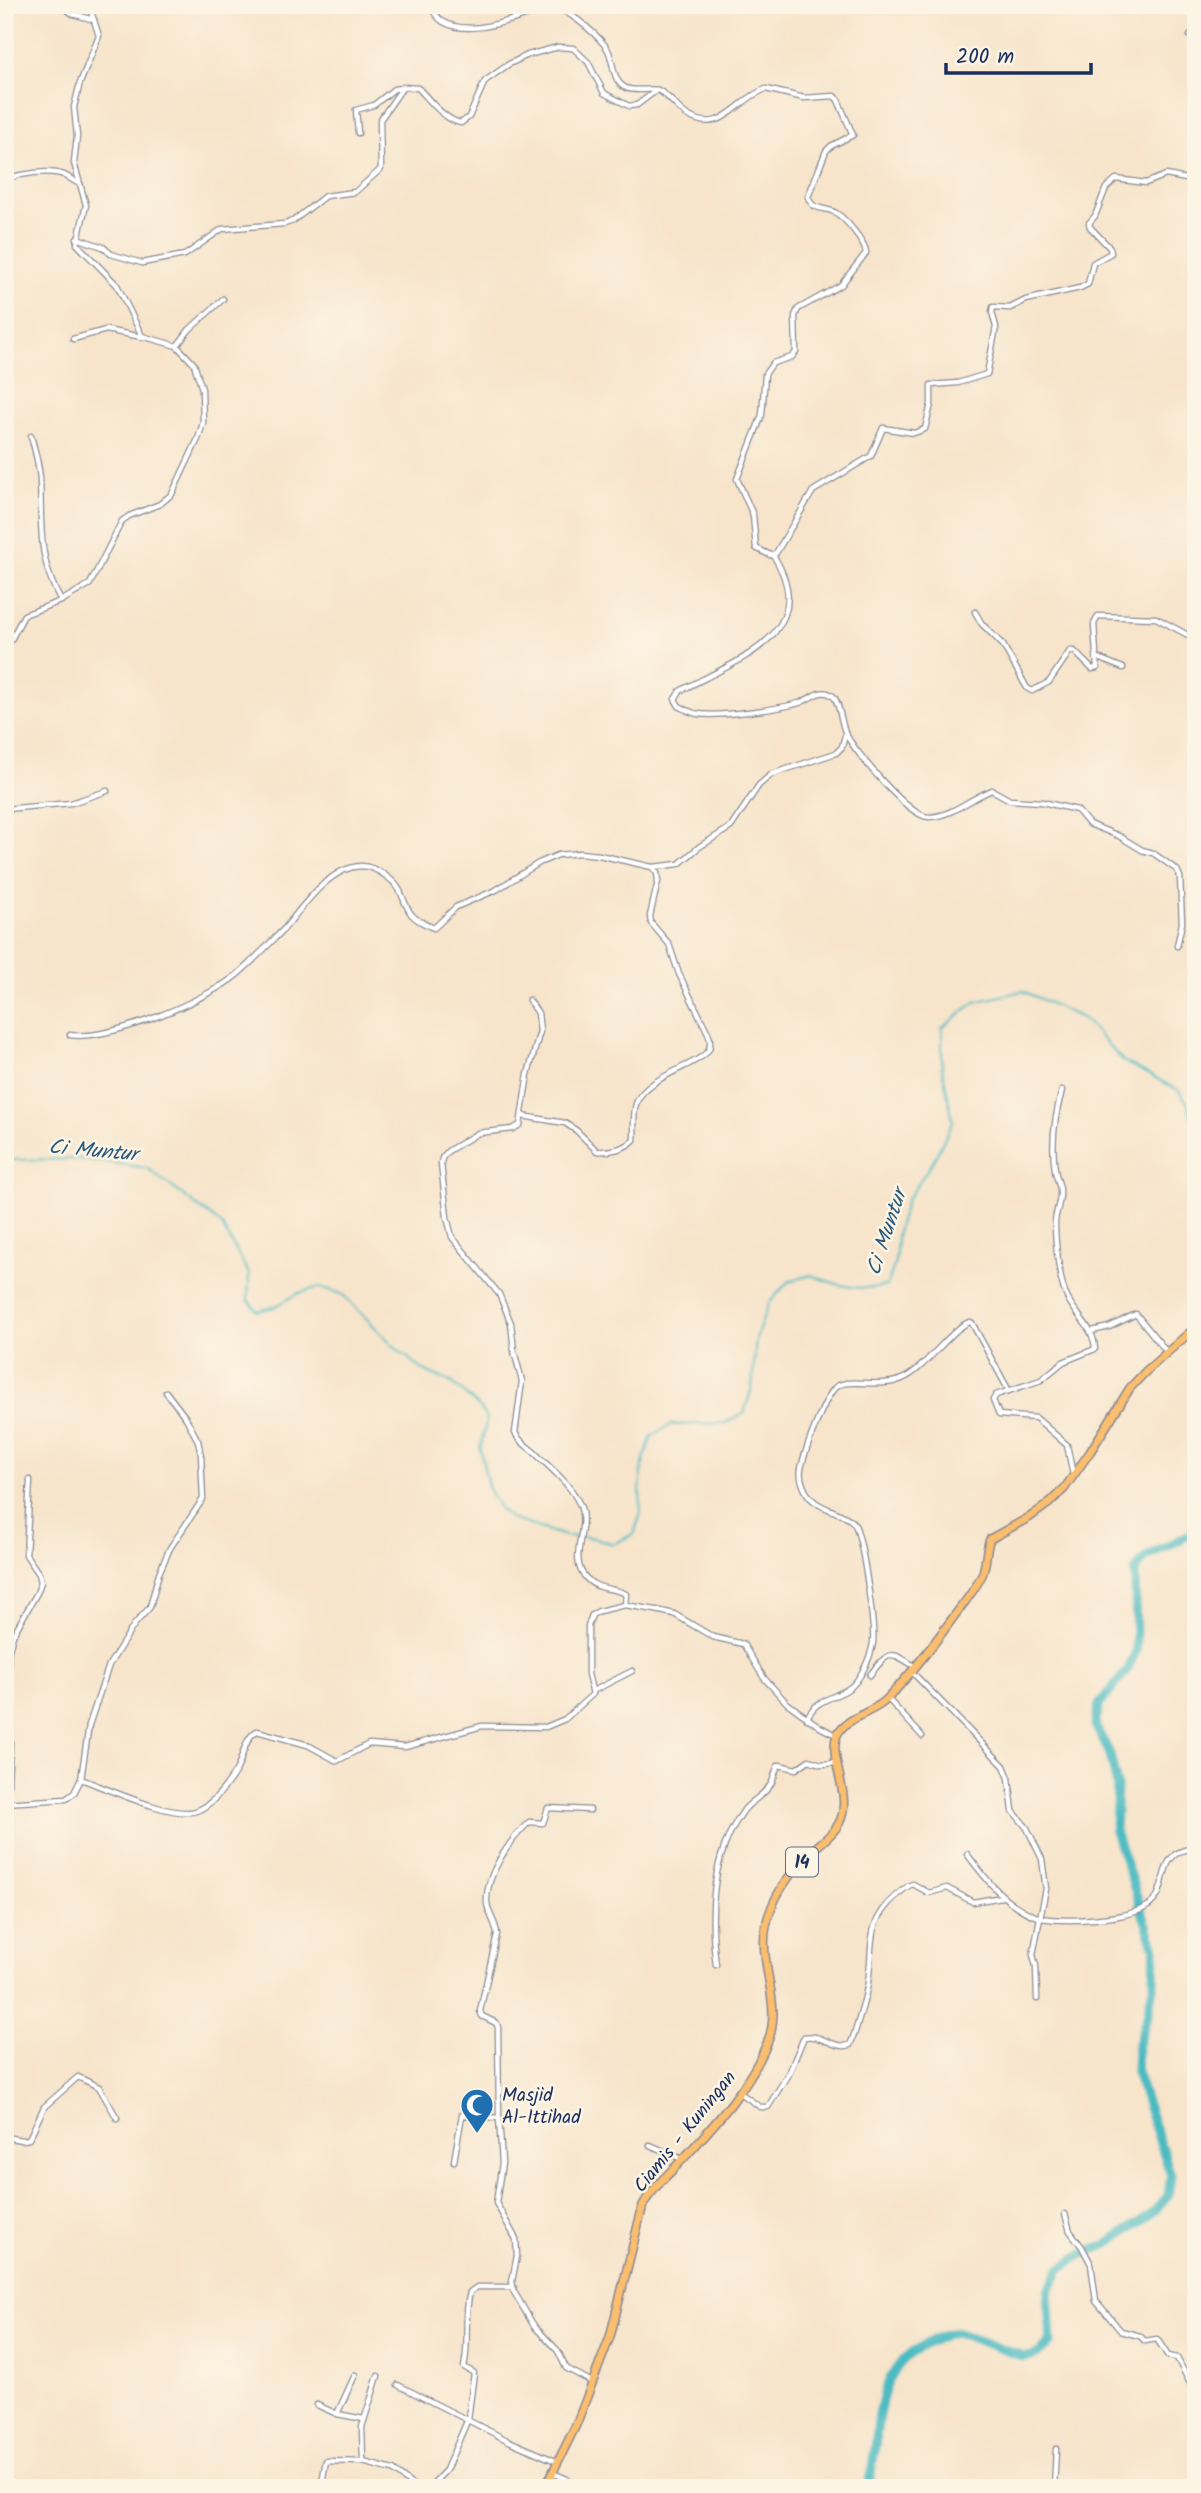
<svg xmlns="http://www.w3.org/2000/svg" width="1201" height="2493" viewBox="0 0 1201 2493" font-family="Kalam,sans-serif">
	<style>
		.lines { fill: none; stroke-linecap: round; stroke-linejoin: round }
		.stream { stroke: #4cbbc2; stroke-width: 2 }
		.river { stroke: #4cbbc2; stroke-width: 9 }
		.minor-casing { stroke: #898a94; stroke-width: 7 }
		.highway-casing { stroke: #898a94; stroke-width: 10 }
		.minor { stroke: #fff; stroke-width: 4.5 }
		.highway { stroke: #fbbd6e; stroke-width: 7 }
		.labels { text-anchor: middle; stroke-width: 5; stroke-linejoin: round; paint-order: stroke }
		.shield { fill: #fcf5e5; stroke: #5e6a86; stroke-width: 2 }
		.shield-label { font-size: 18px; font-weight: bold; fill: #1b2f5e }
		.poi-label { font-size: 19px; fill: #1b2f5e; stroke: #fcf5e5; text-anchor: start }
		.street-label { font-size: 19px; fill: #1b2f5e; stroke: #fcf5e5 }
		.water-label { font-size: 21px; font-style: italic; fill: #2a597c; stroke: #fcf5e5 }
	</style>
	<rect width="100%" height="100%" fill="#fcf5e5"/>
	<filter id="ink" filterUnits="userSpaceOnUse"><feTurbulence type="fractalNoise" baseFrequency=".0143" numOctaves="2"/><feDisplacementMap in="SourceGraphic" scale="14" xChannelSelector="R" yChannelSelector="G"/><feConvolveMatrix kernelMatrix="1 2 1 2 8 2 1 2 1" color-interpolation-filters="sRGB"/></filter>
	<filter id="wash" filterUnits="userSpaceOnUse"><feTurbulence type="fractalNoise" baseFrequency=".00686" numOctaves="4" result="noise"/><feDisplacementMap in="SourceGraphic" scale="28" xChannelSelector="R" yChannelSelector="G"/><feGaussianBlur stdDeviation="1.57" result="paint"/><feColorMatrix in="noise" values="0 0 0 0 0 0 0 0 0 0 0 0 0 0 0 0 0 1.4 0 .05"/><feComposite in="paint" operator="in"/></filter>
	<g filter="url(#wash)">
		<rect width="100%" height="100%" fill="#f7e4cb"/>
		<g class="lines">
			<g class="stream">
				<polyline points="5,1160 83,1159 147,1168 221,1224 249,1274 248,1300 258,1311 274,1307 299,1293 320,1287 342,1294 397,1349 423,1370 453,1383 481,1409 487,1419 480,1449 489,1490 499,1508 511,1519 565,1536 578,1537"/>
				<path d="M584 1537 595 1538 613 1544 634 1534 641 1513 640 1488 644 1459 652 1436 670 1425 725 1423 744 1413 752 1388 756 1338 769 1303 788 1282 811 1275C838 1286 858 1291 887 1286L895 1262 898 1228 907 1200 933 1161 953 1121 942 1067V1028L975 1002 1023 991 1084 1019 1123 1061 1178 1090 1187 1102 1196 1134"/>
			</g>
			<path class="river" d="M867 2488C884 2436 866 2374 926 2344 936 2339 945 2333 956 2332L1023 2357C1037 2357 1042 2351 1051 2342L1048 2291 1060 2269 1080 2255 1104 2246 1150 2216 1168 2196 1171 2175 1136 2072 1137 2047 1148 2013 1154 1981 1155 1949 1115 1831 1117 1786 1110 1754 1095 1725 1099 1705 1128 1669 1136 1651 1135 1571 1146 1557 1196 1531"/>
		</g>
	</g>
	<g filter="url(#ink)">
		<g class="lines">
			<defs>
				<g id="minor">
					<polyline points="60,5 73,14 94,20"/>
					<path d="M427 5C433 10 437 17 442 21 467 37 507 21 532 14 540 12 550 7 558 9 573 13 601 38 608 50 614 62 612 82 626 88 635 92 648 88 658 90 670 96 676 108 687 115 723 137 737 98 766 89L804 98 834 96 838 100 853 135 831 146 826 151 808 197C813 212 825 206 836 213 845 218 866 243 866 253L841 285 798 309 795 316 796 352 792 357 773 363 765 374 762 415 737 479 753 515 756 548 770 555 776 553 813 491 871 456 883 428 914 433 925 429 931 404V385L958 383 987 374 996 327 992 312 993 307 1010 308 1026 300 1080 288 1088 284 1093 263 1111 253 1110 248 1090 227 1089 223 1095 216 1106 188 1116 179 1146 183 1166 175 1196 181"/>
					<polyline points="1196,28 1190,36 1196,42"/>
					<polyline points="358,133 356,110 374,105 394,89 402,88"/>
					<path d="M5 179C21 174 49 169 64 175 70 178 75 182 80 184"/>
					<path d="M77 238 103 247 111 254 142 263 185 255 222 229 284 224 293 221 325 196 355 192 381 169 380 120 403 87 418 88C430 100 444 120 461 123L469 117 485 81 509 64 528 55 558 47 573 48 588 62 604 93 629 106 637 105 657 90"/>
					<polyline points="73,339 106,330 142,337"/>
					<polyline points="177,346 189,330 223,299"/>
					<path d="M31 436C35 450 39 465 40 479 42 527 37 557 61 601"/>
					<path d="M773 555C823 634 735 661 680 691L675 699 679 706C685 709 691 713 698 714 718 717 779 709 799 703 810 700 821 686 833 696 840 702 841 727 847 736 857 754 909 817 929 817 953 816 970 798 992 790L1010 800 1042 802 1077 810 1089 824 1119 836 1142 850 1153 853 1177 870 1180 877 1182 923 1177 946"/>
					<polyline points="975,612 982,624 1003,645 1027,688 1032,691 1049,682 1070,651 1074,651 1092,669 1097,668 1094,624 1098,616 1156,618 1186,634 1196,636"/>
					<polyline points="5,651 24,615 61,601 90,584 122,521 129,516 160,504 172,494 198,439 203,423 202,389 194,364 177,346 142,336 117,285 77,244 86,205 74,163 77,136 74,107 80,83 99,36 89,5"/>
					<polyline points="1098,658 1123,668"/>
					<polyline points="5,809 71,803 107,791"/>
					<polyline points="653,867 679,864 699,847 731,827 759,785 772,774 836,753 842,747 845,735"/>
					<path d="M529 1000 538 1013 540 1031 528 1074 520 1125 513 1129 478 1133 448 1151 442 1158 441 1164 447 1217 452 1237 499 1294 511 1323 514 1351 522 1381 515 1433C520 1442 527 1446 534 1452 551 1469 570 1483 580 1505 590 1528 567 1558 586 1578 598 1591 613 1587 626 1594L625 1605"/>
					<path d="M70 1035C110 1041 207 1000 238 974 254 960 269 944 284 929 302 908 329 867 361 866 374 866 394 879 400 891 404 899 406 908 412 915 417 921 427 925 434 928L456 907 496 890 539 863 558 855 580 853 599 855 652 867 657 873 658 881 650 916 651 923 669 944 679 974 708 1033C710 1038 711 1044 709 1049 701 1065 649 1075 637 1101 632 1113 635 1127 634 1140 625 1149 610 1152 597 1151L577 1131 565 1123 522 1116"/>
					<path d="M1062 1090C1055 1115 1051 1144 1055 1170 1056 1178 1060 1184 1060 1191 1061 1202 1055 1213 1055 1223 1055 1242 1059 1276 1065 1293 1074 1315 1094 1326 1095 1349L1063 1362 1041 1380 996 1395 993 1400 999 1415 1036 1418 1067 1445 1073 1475"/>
					<polyline points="1092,1331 1109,1327 1136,1314 1167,1352"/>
					<path d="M912 1672 1004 1766 1009 1778 1013 1811 1027 1828 1042 1859 1046 1889 1040 1918C1066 1922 1126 1920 1148 1906 1173 1889 1152 1851 1196 1848"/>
					<path d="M870 1675C888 1652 890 1649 915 1667"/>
					<polyline points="593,1691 632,1671"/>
					<polyline points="888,1699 922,1736"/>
					<path d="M807 1719C814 1700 832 1699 848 1689 860 1682 871 1656 873 1643 875 1628 862 1531 853 1522 836 1507 812 1511 803 1485 801 1480 800 1474 801 1469 804 1454 825 1394 837 1386 840 1384 843 1384 847 1383 863 1382 887 1386 902 1379 924 1371 953 1326 970 1322L972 1323 1009 1391"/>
					<path d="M81 1779C106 1788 172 1819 196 1811 213 1805 228 1784 237 1769 243 1757 245 1737 257 1731L308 1745 337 1761 369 1744 405 1747 482 1726 546 1727 565 1719 593 1694 588 1674V1626L592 1615 599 1611 625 1605 656 1610 674 1614 713 1637 743 1644 764 1678 787 1703 820 1727 836 1735"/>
					<polyline points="7,1802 10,1744 8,1654 13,1635 37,1593 41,1582 39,1574 26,1555 30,1480"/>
					<polyline points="5,1803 66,1799 74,1793 81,1779 89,1725 109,1665 134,1625 150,1607 159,1573 170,1548 203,1499 201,1455 198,1441 186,1418 166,1392"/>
					<path d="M590 1810 548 1808 543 1823 529 1822C510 1840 485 1875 487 1903 488 1914 496 1922 497 1934L480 2011 482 2016 496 2023 498 2027 499 2118 502 2163 496 2203 516 2239 517 2256 512 2281 514 2292 534 2326 558 2351 566 2368 592 2382"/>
					<path d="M967 1854C988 1882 1006 1906 1040 1918L1033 1955 1036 1966 1037 1999"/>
					<path d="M716 1965C709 1913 711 1854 744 1810 752 1800 765 1795 771 1784 775 1778 774 1771 779 1765L796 1769 809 1760 821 1764 837 1763"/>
					<path d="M739 2092 760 2107H768L790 2071 804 2037C820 2033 835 2050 850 2045 856 2032 866 1996 868 1982 874 1945 864 1925 896 1896 902 1891 906 1886 913 1884L929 1893 947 1888 973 1902 1002 1897"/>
					<polyline points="5,2137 22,2140 29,2139 44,2107 78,2077 99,2087 117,2118"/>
					<polyline points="650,2145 682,2159"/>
					<polyline points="454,2161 462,2115 499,2118"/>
					<polyline points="1065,2214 1070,2231 1082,2247 1091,2264 1096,2301 1121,2331 1140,2336 1145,2341 1157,2339 1168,2356 1177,2358 1196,2395"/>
					<polyline points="355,2375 337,2414 364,2419"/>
					<polyline points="378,2376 362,2427 363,2462 393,2470 416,2488"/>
					<polyline points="398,2385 509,2441 558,2462"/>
					<polyline points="317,2405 337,2414"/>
					<polyline points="553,2473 588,2488"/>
					<polyline points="321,2488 326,2461 363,2462"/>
					<path d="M429 2488 446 2470 468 2419 474 2373 464 2367C470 2342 463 2317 470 2292L477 2287H513"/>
					<polyline points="1054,2488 1056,2449"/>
				</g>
				<path id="highway" d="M545 2488 576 2425 610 2337 643 2205C654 2186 670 2173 685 2157 716 2123 751 2085 768 2041 783 2004 758 1965 766 1926 772 1896 791 1871 813 1850 823 1841 836 1832 841 1819 851 1793 828 1757 837 1735 846 1716 875 1713 888 1698 913 1672 934 1644 955 1615 964 1603 975 1590 982 1575 987 1564 985 1551 990 1539L1030 1517 1048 1504 1064 1489 1090 1452 1130 1388 1146 1371 1196 1327"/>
			</defs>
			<use href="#minor" class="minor-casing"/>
			<use href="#highway" class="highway-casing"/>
			<use href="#minor" class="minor"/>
			<use href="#highway" class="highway"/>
		</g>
	</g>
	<defs>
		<symbol id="mosque-pin" viewBox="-11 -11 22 30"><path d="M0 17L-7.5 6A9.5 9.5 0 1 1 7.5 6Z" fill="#1f6fb2" stroke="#fcf5e5"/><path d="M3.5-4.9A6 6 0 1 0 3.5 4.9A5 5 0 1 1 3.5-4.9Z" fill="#fff"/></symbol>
	</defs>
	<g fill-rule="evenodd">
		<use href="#mosque-pin" x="458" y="2086" width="38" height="52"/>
	</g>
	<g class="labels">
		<rect class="shield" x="786" y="1847.5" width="32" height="29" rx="5"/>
		<g class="shield-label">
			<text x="802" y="1868">14</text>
		</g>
		<g class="poi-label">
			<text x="502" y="2101">Masjid<tspan x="502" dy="22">Al-Ittihad</tspan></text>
		</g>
		<g class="street-label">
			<text transform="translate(684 2131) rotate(-51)" y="7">Ciamis - Kuningan</text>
		</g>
		<g class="water-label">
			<text transform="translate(93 1150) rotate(5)" y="7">Ci Muntur</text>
			<text transform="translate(886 1232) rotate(-72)" y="7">Ci Muntur</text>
		</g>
	</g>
	<rect width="1201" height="2493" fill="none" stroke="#fcf5e5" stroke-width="28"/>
	<path d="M946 63v10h145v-10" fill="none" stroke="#1b2f5e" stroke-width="3.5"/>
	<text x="956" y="63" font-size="21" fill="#1b2f5e" stroke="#fcf5e5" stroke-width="5" paint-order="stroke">200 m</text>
</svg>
